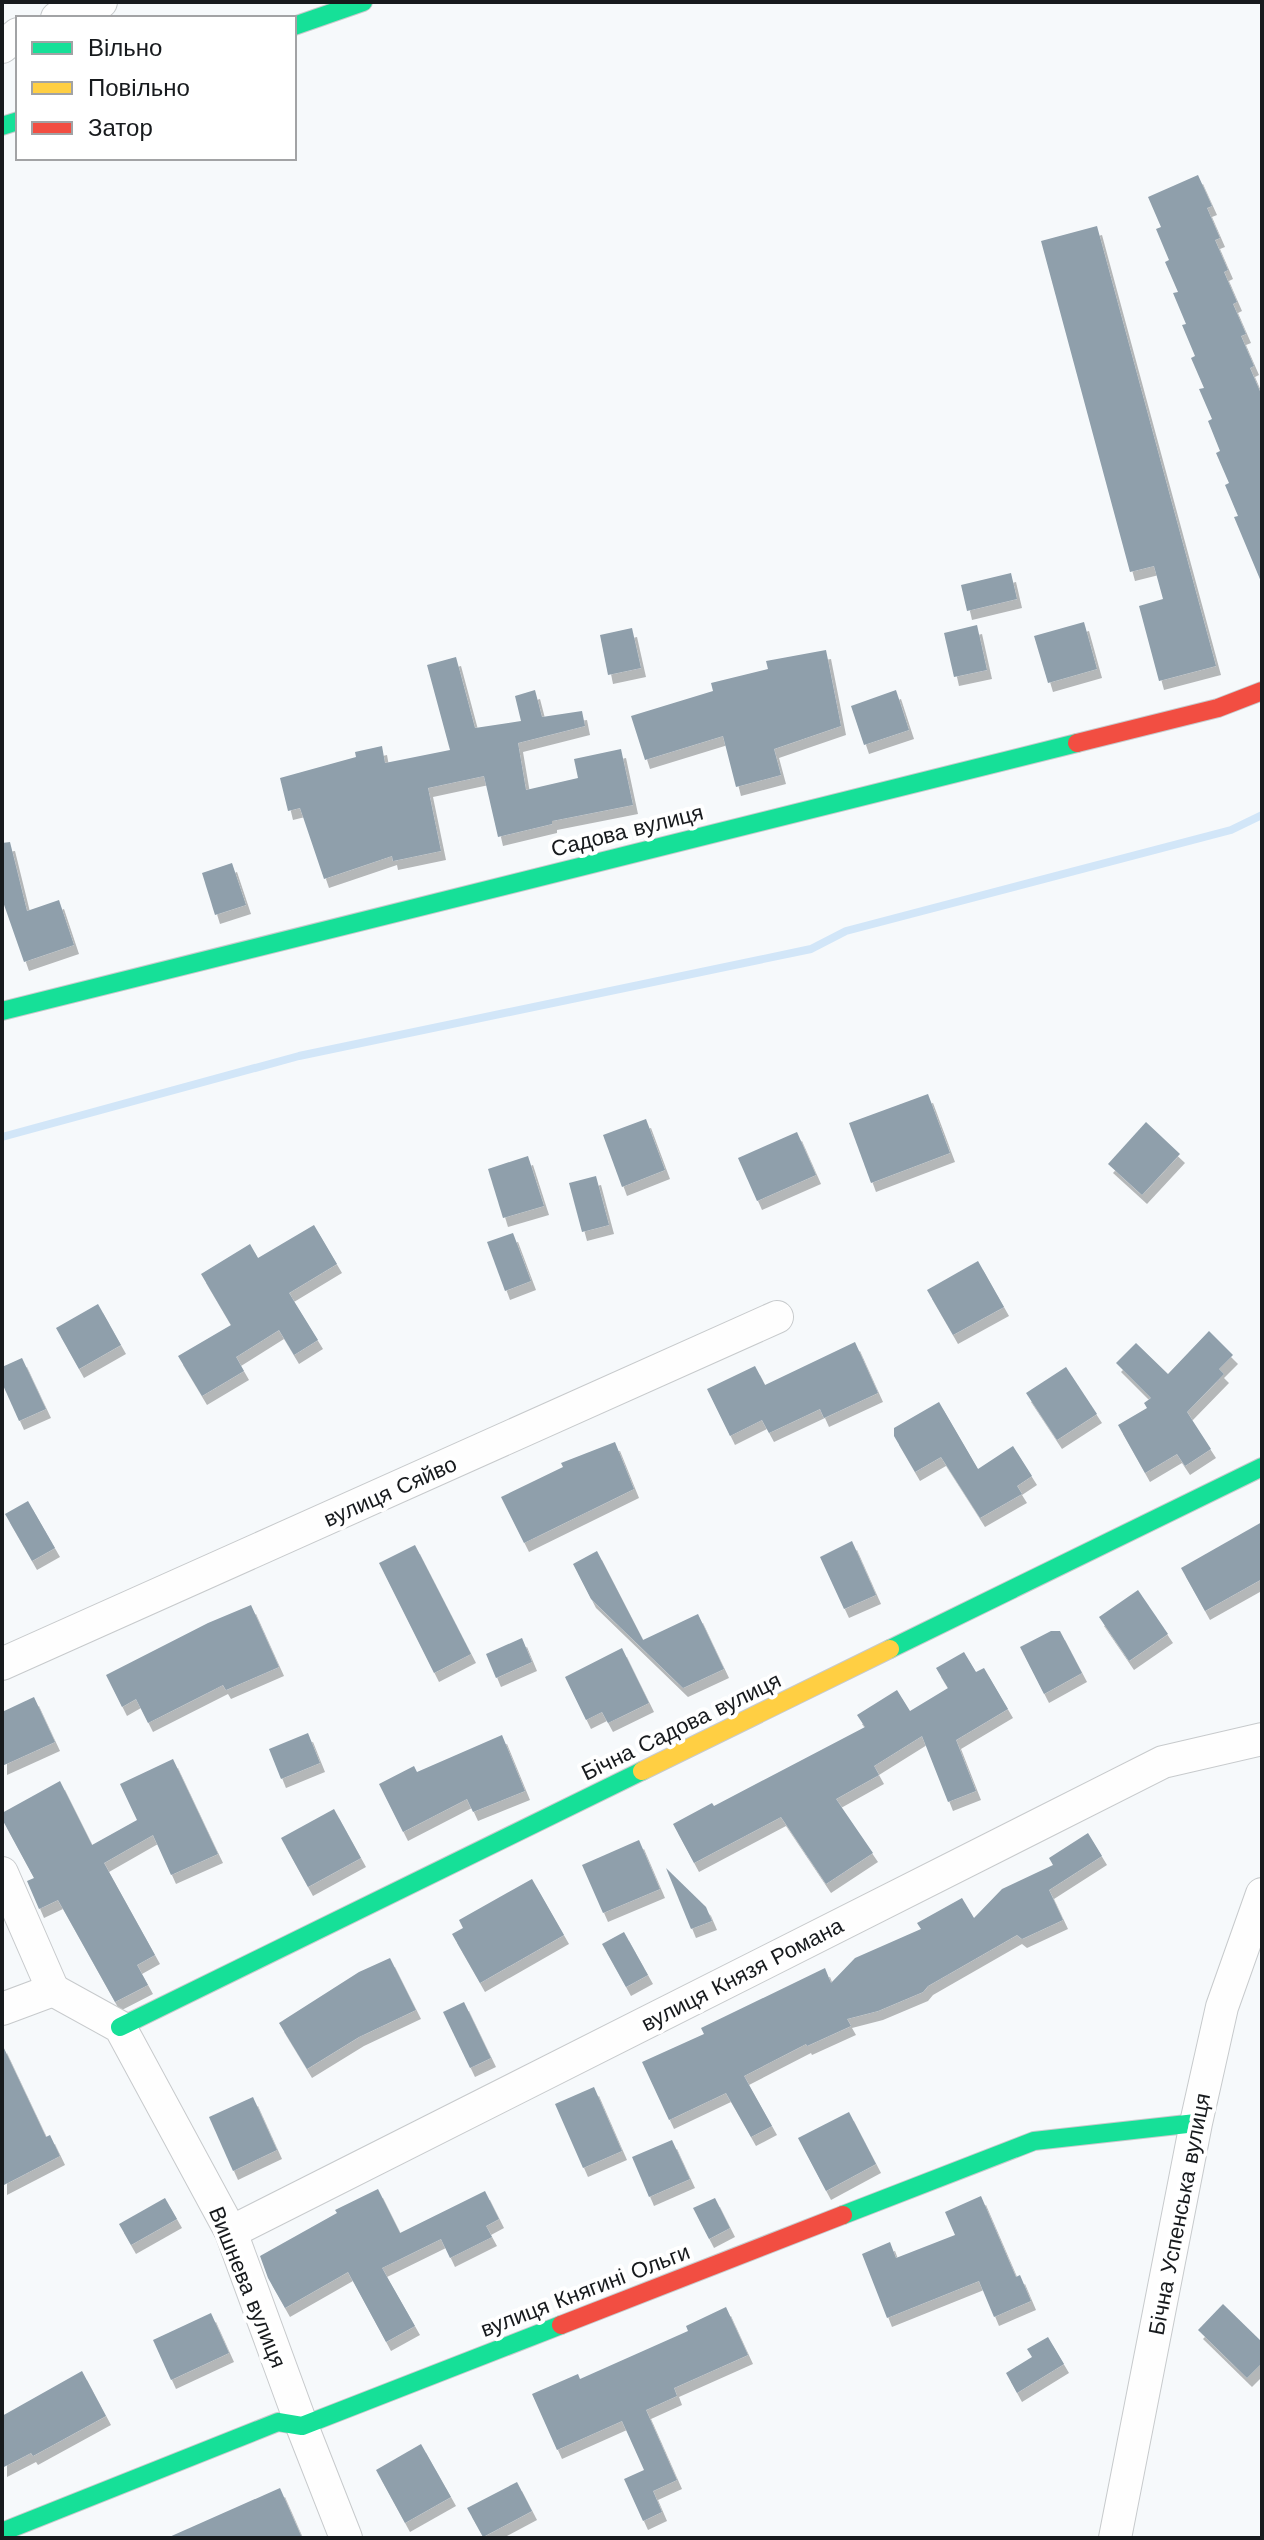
<svg xmlns="http://www.w3.org/2000/svg" width="1264" height="2540" viewBox="0 0 1264 2540" font-family="'Work Sans',sans-serif">
	<style>
		.lines { fill: none; stroke-linecap: round; stroke-linejoin: round }
		.stream { stroke: #d2e6f8; stroke-width: 8 }
		.building { fill: #8f9fab; filter: url(#shadow) }
		.street-casing { stroke: #c7cacc; stroke-width: 34 }
		.fast-casing { stroke: #c7cacc; stroke-width: 20 }
		.slow-casing { stroke: #c7cacc; stroke-width: 20 }
		.jam-casing { stroke: #c7cacc; stroke-width: 20 }
		.street { stroke: #fefefe; stroke-width: 32 }
		.fast { stroke: #16e098; stroke-width: 18 }
		.slow { stroke: #ffcf43; stroke-width: 18 }
		.jam { stroke: #f24e42; stroke-width: 18 }
		.labels { text-anchor: middle; stroke-width: 8; stroke-linejoin: round; paint-order: stroke }
		.street-label { font-size: 22px; fill: #171a1d; stroke: #fff }
	</style>
	<defs>
		<filter id="shadow"><feDropShadow dx="5" dy="9" stdDeviation="0" flood-color="#0004"/></filter>
	</defs>
	<rect width="100%" height="100%" fill="#f6f9fb"/>
	<g class="lines">
		<polyline class="stream" points="2,1137 299,1056 811,949 846,931 1231,830 1262,815"/>
	</g>
	<g class="building">
		<polygon points="1198,175 1212,206 1207,208 1220,238 1215,240 1228,270 1224,272 1237,302 1233,304 1246,334 1241,336 1254,366 1250,368 1262,396 1262,584 1234,517 1238,516 1225,485 1229,483 1216,453 1220,451 1208,421 1212,419 1199,389 1204,388 1191,358 1195,356 1182,325 1186,324 1173,293 1178,292 1165,262 1169,260 1156,229 1161,227 1148,197"/>
		<polygon points="1097,226 1216,666 1159,681 1139,606 1163,599 1154,566 1130,572 1041,241"/>
		<polygon points="1011,573 1017,599 967,611 961,585"/>
		<polygon points="1084,622 1097,669 1048,683 1034,636"/>
		<polygon points="977,625 987,670 954,677 944,633"/>
		<polygon points="632,628 641,668 608,675 600,635"/>
		<polygon points="826,650 841,726 774,749 781,775 736,787 723,736 645,760 631,716 713,691 711,683 768,669 766,661"/>
		<polygon points="456,657 475,728 521,721 515,696 535,690 542,717 582,711 585,726 518,743 526,790 578,778 574,759 621,749 633,805 552,821 552,824 498,837 484,776 428,788 441,851 393,861 392,856 324,879 300,808 288,811 280,778 356,757 355,752 382,746 385,763 450,750 427,665"/>
		<polygon points="896,690 909,730 864,745 851,706"/>
		<polygon points="10,842 27,911 59,900 74,945 24,962 2,899 2,843"/>
		<polygon points="232,863 246,905 215,915 202,873"/>
		<polygon points="928,1094 950,1153 871,1183 849,1123"/>
		<polygon points="646,1119 665,1170 622,1187 603,1135"/>
		<polygon points="1146,1122 1180,1154 1142,1195 1108,1164"/>
		<polygon points="797,1132 816,1175 757,1201 738,1158"/>
		<polygon points="528,1156 544,1206 503,1218 488,1169"/>
		<polygon points="596,1176 609,1225 582,1232 569,1183"/>
		<polygon points="314,1225 337,1264 289,1293 318,1340 294,1355 279,1330 236,1357 244,1371 202,1396 178,1356 231,1325 201,1274 250,1244 258,1258"/>
		<polygon points="513,1233 531,1281 505,1291 487,1242"/>
		<polygon points="978,1261 1004,1307 953,1335 927,1290"/>
		<polygon points="98,1304 121,1345 79,1369 56,1328"/>
		<polygon points="1209,1331 1233,1355 1219,1369 1224,1374 1187,1412 1211,1449 1185,1466 1177,1454 1145,1473 1118,1425 1147,1408 1144,1403 1151,1398 1116,1363 1136,1343 1168,1374"/>
		<polygon points="855,1342 878,1393 824,1418 820,1409 769,1433 762,1420 730,1436 707,1389 755,1366 765,1385"/>
		<polygon points="22,1358 46,1409 19,1421 2,1383 2,1367"/>
		<polygon points="1066,1367 1097,1414 1057,1440 1026,1393"/>
		<polygon points="939,1402 978,1469 1013,1446 1032,1476 1017,1486 1022,1494 980,1518 941,1457 915,1472 894,1436 894,1428"/>
		<polygon points="615,1442 634,1489 524,1543 501,1497 563,1467 561,1463"/>
		<polygon points="28,1501 55,1548 32,1561 5,1514"/>
		<polygon points="1262,1522 1262,1579 1205,1611 1181,1568"/>
		<polygon points="852,1541 876,1595 844,1609 820,1557"/>
		<polygon points="415,1545 471,1654 434,1673 379,1563"/>
		<polygon points="597,1551 643,1640 698,1614 724,1669 683,1688 591,1599 573,1564"/>
		<polygon points="1138,1590 1168,1634 1129,1661 1099,1617"/>
		<polygon points="251,1605 279,1667 226,1690 223,1685 148,1723 136,1699 122,1707 106,1675 208,1623"/>
		<polygon points="1051,1631 1060,1631 1082,1673 1044,1694 1020,1647"/>
		<polygon points="522,1638 532,1662 496,1678 486,1654"/>
		<polygon points="622,1648 649,1703 608,1723 602,1712 586,1720 565,1677"/>
		<polygon points="964,1652 976,1672 984,1668 1008,1709 956,1740 976,1791 948,1802 922,1736 874,1766 879,1775 836,1799 873,1853 826,1884 781,1817 694,1863 673,1824 712,1803 714,1806 865,1727 857,1715 897,1690 910,1711 948,1688 936,1668"/>
		<polygon points="34,1697 55,1742 2,1766 2,1712"/>
		<polygon points="308,1733 320,1763 281,1779 269,1749"/>
		<polygon points="502,1735 525,1791 473,1812 467,1799 403,1832 379,1784 414,1766 417,1772"/>
		<polygon points="173,1759 218,1854 171,1875 153,1835 104,1863 155,1955 137,1965 148,1985 115,2002 58,1900 39,1909 27,1881 34,1878 2,1819 2,1813 60,1781 92,1845 137,1820 120,1784"/>
		<polygon points="334,1809 361,1858 308,1887 281,1838"/>
		<polygon points="1088,1833 1102,1856 1049,1890 1063,1920 1022,1939 1017,1935 928,1986 923,1992 878,2011 847,2019 851,2026 807,2046 806,2044 744,2076 772,2126 751,2137 726,2093 669,2120 642,2062 704,2034 701,2028 825,1968 831,1983 855,1958 921,1929 917,1923 962,1898 974,1918 1002,1889 1053,1865 1049,1858"/>
		<polygon points="639,1840 660,1889 603,1913 582,1865"/>
		<polygon points="666,1868 706,1907 712,1921 691,1929"/>
		<polygon points="532,1879 564,1935 480,1983 452,1934 463,1928 459,1920"/>
		<polygon points="624,1932 648,1975 626,1987 602,1944"/>
		<polygon points="390,1958 416,2010 359,2037 307,2069 279,2023 359,1972"/>
		<polygon points="464,2002 491,2058 470,2068 443,2012"/>
		<polygon points="2,2044 46,2137 50,2135 60,2156 2,2186"/>
		<polygon points="594,2087 622,2151 583,2168 555,2104"/>
		<polygon points="253,2097 277,2150 233,2171 209,2117"/>
		<polygon points="849,2112 876,2164 826,2191 798,2138"/>
		<polygon points="672,2140 690,2179 649,2197 632,2157"/>
		<polygon points="378,2189 400,2233 485,2191 499,2219 486,2226 492,2237 450,2258 441,2239 382,2268 415,2326 386,2342 348,2272 285,2308 268,2278 260,2256 337,2213 335,2210"/>
		<polygon points="981,2196 1016,2277 1020,2275 1031,2301 994,2317 979,2281 887,2318 862,2254 890,2242 896,2258 955,2235 945,2212"/>
		<polygon points="165,2198 177,2219 131,2245 119,2224"/>
		<polygon points="715,2198 730,2228 709,2239 693,2208"/>
		<polygon points="1223,2304 1262,2342 1262,2363 1247,2378 1198,2330"/>
		<polygon points="726,2307 748,2355 674,2388 677,2396 646,2410 677,2480 653,2491 662,2512 643,2521 624,2479 644,2470 622,2421 557,2450 532,2394 578,2374 580,2379 688,2331 686,2326"/>
		<polygon points="211,2313 229,2353 171,2380 153,2340"/>
		<polygon points="1048,2337 1064,2364 1017,2393 1006,2373 1032,2357 1027,2349"/>
		<polygon points="82,2371 106,2416 33,2456 31,2453 2,2468 2,2416"/>
		<polygon points="421,2444 451,2497 405,2523 376,2470"/>
		<polygon points="517,2482 532,2511 483,2537 467,2508"/>
		<polygon points="280,2488 302,2538 167,2538"/>
	</g>
	<g class="lines">
		<defs>
			<g id="street">
				<polyline points="57,18 101,2"/>
				<polyline points="2,47 18,34"/>
				<polyline points="2,1664 777,1317"/>
				<polyline points="2,1873 53,1990"/>
				<polyline points="53,1990 120,2027 231,2232 302,2426 346,2538"/>
				<polyline points="2,2009 53,1990"/>
				<polyline points="231,2232 1163,1762 1262,1739"/>
				<polyline points="1115,2538 1196,2123 1222,2007 1262,1894"/>
			</g>
			<g id="fast">
				<polyline points="294,26 363,2"/>
				<polyline points="2,126 18,121"/>
				<polyline points="2,1011 1077,743"/>
				<polyline points="890,1649 1262,1467"/>
				<polyline points="120,2027 642,1771"/>
				<polyline points="843,2215 1034,2141 1196,2123"/>
				<polyline points="2,2532 278,2422 302,2426 561,2325"/>
			</g>
			<polyline id="slow" points="642,1771 890,1649"/>
			<g id="jam">
				<polyline points="1077,743 1218,708 1262,691"/>
				<polyline points="561,2325 843,2215"/>
			</g>
		</defs>
		<use href="#street" class="street-casing"/>
		<use href="#fast" class="fast-casing"/>
		<use href="#slow" class="slow-casing"/>
		<use href="#jam" class="jam-casing"/>
		<use href="#street" class="street"/>
		<use href="#fast" class="fast"/>
		<use href="#slow" class="slow"/>
		<use href="#jam" class="jam"/>
	</g>
	<g class="labels">
		<g class="street-label">
			<text transform="translate(627 830) rotate(-14)" y="8">Садова вулиця</text>
			<text transform="translate(390 1491) rotate(-24)" y="8">вулиця Сяйво</text>
			<text transform="translate(681 1726) rotate(-26)" y="8">Бічна Садова вулиця</text>
			<text transform="translate(742 1974) rotate(-27)" y="8">вулиця Князя Романа</text>
			<text transform="translate(1179 2214) rotate(-79)" y="8">Бічна Успенська вулиця</text>
			<text transform="translate(248 2287) rotate(68)" y="8">Вишнева вулиця</text>
			<text transform="translate(585 2290) rotate(-21)" y="8">вулиця Княгині Ольги</text>
		</g>
	</g>
	<rect width="1264" height="2540" fill="none" stroke="#171a1d" stroke-width="8"/>
	<rect x="16" y="16" width="280" height="144" fill="#ffffff" stroke="#a2a3a5" stroke-width="2"/>
	<rect x="32" y="42" width="40" height="12" fill="#16e098" stroke="#a2a3a5" stroke-width="2"/>
	<text x="88" y="56" font-size="24" fill="#171a1d">Вільно</text>
	<rect x="32" y="82" width="40" height="12" fill="#ffcf43" stroke="#a2a3a5" stroke-width="2"/>
	<text x="88" y="96" font-size="24" fill="#171a1d">Повільно</text>
	<rect x="32" y="122" width="40" height="12" fill="#f24e42" stroke="#a2a3a5" stroke-width="2"/>
	<text x="88" y="136" font-size="24" fill="#171a1d">Затор</text>
</svg>
